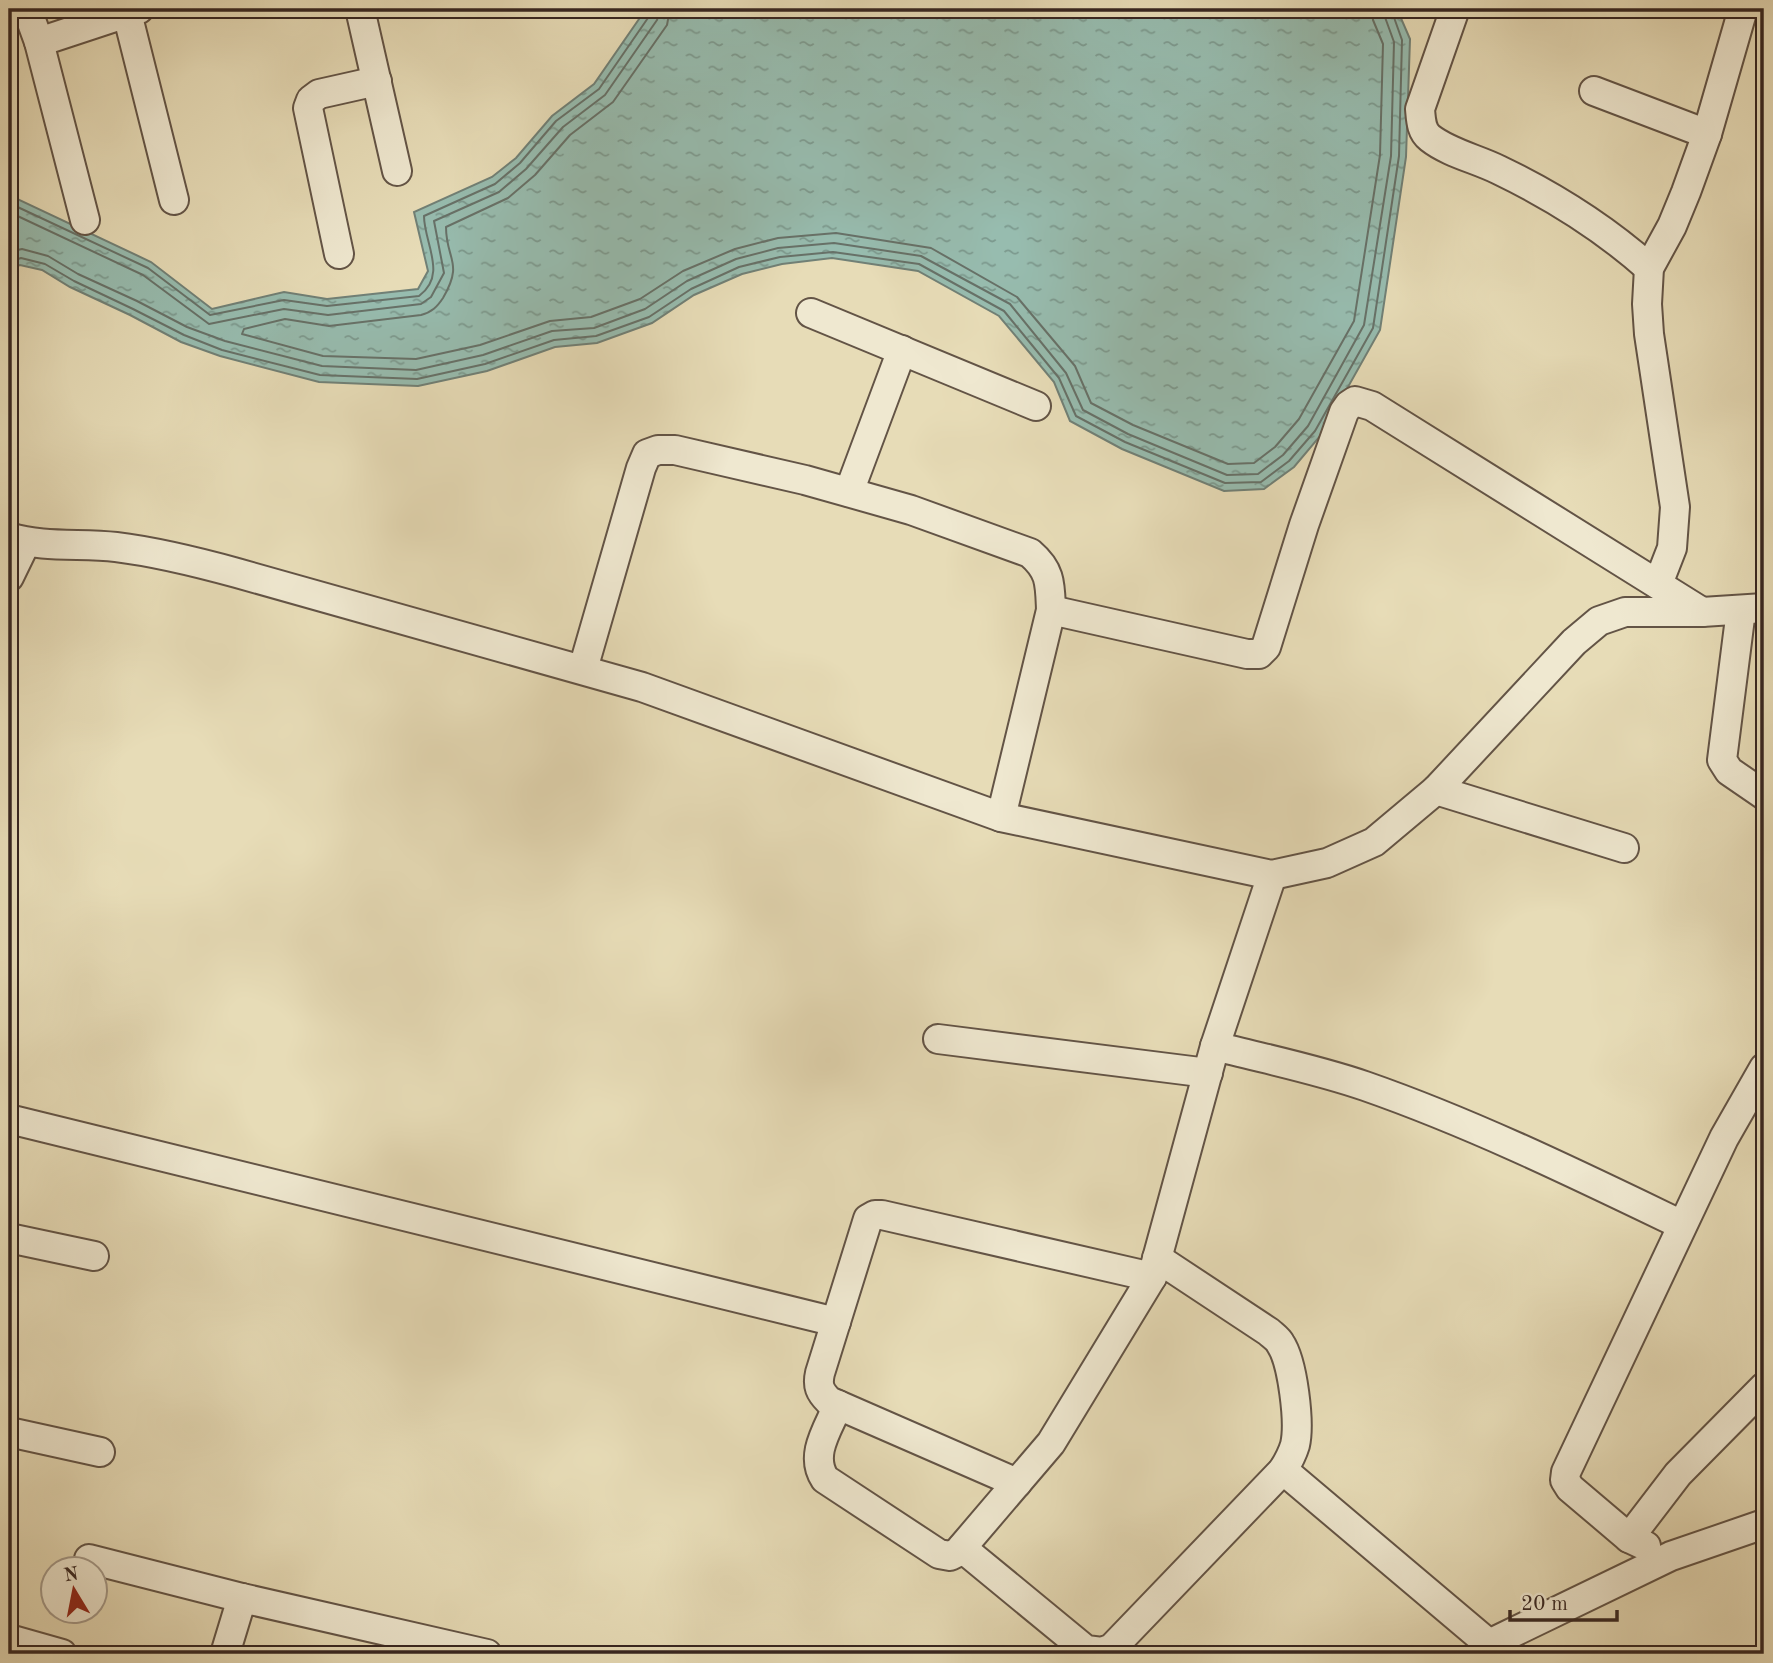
<svg xmlns="http://www.w3.org/2000/svg" width="1773" height="1663" viewBox="0 0 1773 1663" font-family="'Old Standard TT',serif">
	<style>
		.water { fill: url(#water-ripples); stroke: #718076; stroke-width: 2 }
		.lines { fill: none; stroke-linecap: round; stroke-linejoin: round }
		.shore { stroke: #677168; stroke-width: 2 }
		.street-casing { stroke: #635446; stroke-width: 32 }
		.street { stroke: #efe8d0; stroke-width: 28 }
	</style>
	<defs>
		<pattern id="water-ripples" width="26" height="14" patternUnits="userSpaceOnUse" patternTransform="scale(1.75)"><rect width="26" height="14" fill="#97bcaf"/><path d="M2 4q2-2 4 0t4 0M15 11q2-2 4 0t4 0" fill="none" stroke="#7c998e"/></pattern>
	</defs>
	<rect width="100%" height="100%" fill="#e7dcb7"/>
	<filter id="stains"><feTurbulence type="fractalNoise" baseFrequency=".00286" numOctaves="4"/><feColorMatrix values="0 0 0 0 .2 0 0 0 0 .09 0 0 0 0 .02 0 0 0 .5 -.17"/></filter>
	<radialGradient id="worn" r=".72"><stop offset=".6" stop-color="#630" stop-opacity="0"/><stop offset="1" stop-color="#630" stop-opacity=".3"/></radialGradient>
	<polygon class="water" points="646,9 1397,9 1410,39 1406,157 1380,330 1321,435 1294,467 1264,489 1224,491 1122,449 1070,421 1054,382 999,316 918,271 832,258 782,264 742,274 694,295 652,323 597,343 555,347 487,371 418,386 319,382 220,356 181,342 130,315 70,287 42,270 20,265 9,269 9,195 151,262 212,309 284,292 327,299 418,289 428,271 414,212 492,177 516,158 552,116 594,84"/>
	<g class="lines">
		<g class="shore">
			<path d="M670 9 667 25 613 102 570 135 535 175 508 198 446 227C446 260 464 262 443 298 437 307 432 312 421 315L329 326 285 319 244 329 242 334 323 356 416 359 480 345 550 321 591 317 640 299 683 271 735 249 778 238 836 233 931 248 1017 297 1075 366 1091 403 1133 425 1228 464 1254 463 1275 447 1299 419 1354 321 1380 155 1383 44 1373 20 1372 9"/>
			<path d="M9 203 148 268 210 315 284 300 327 306 419 296C448 275 424 243 424 216L495 184 520 163 556 121 599 89 650 15 651 9"/>
			<polyline points="9,212 143,275 209,324 284,309 328,315 421,304 431,297 444,273 434,221 499,192 526,169 563,127 605,95 657,20 660,9"/>
			<polyline points="9,252 22,249 48,256 78,274 137,301 187,327 225,341 322,366 416,370 483,355 552,331 594,328 645,309 687,281 736,259 778,248 834,243 921,256 1010,304 1066,373 1083,410 1128,434 1227,475 1258,474 1283,455 1308,426 1364,325 1391,156 1394,42 1382,9"/>
			<polyline points="9,262 21,258 45,264 74,281 133,309 184,335 222,350 320,375 417,379 485,364 554,340 596,336 649,317 691,289 739,267 780,257 833,252 919,264 1004,311 1059,378 1076,416 1125,442 1225,483 1261,482 1289,461 1315,431 1373,328 1399,156 1402,40 1391,9"/>
		</g>
		<defs>
			<g id="street">
				<polyline points="27,9 39,42"/>
				<polyline points="360,9 397,171"/>
				<path d="M1455 9 1420 109C1421 120 1421 131 1430 138 1449 153 1477 159 1499 170 1553 196 1604 228 1649 268"/>
				<polyline points="127,13 174,200"/>
				<polyline points="1594,91 1707,134"/>
				<polyline points="85,220 39,42 139,9"/>
				<polyline points="339,254 308,108 311,100 319,94 377,81"/>
				<polyline points="811,313 1036,406"/>
				<polyline points="849,492 902,350"/>
				<path d="M9 537C43 548 80 543 116 547 157 552 197 562 237 573L642 687 1001 817 1272 875 1327 863 1374 842 1436 790 1574 642 1599 621 1625 612H1702L1764 608"/>
				<polyline points="9,577 26,542"/>
				<polyline points="1658,584 1672,548 1675,507 1649,334 1647,304 1649,268 1672,226 1686,192 1707,134 1743,9"/>
				<polyline points="1051,610 1247,654 1259,654 1266,647 1304,525 1344,412 1349,405 1355,401 1372,406 1702,612"/>
				<polyline points="1741,610 1722,760 1729,771 1764,795"/>
				<path d="M583 669 641 468 647 454 658 450H675L805 480 911 510 1030 553C1051 571 1050 584 1051 610L1001 817"/>
				<polyline points="1436,790 1624,848"/>
				<polyline points="938,1039 1208,1073"/>
				<path d="M1215 1046C1265 1059 1316 1069 1365 1086 1474 1124 1578 1175 1682 1225"/>
				<polyline points="9,1119 836,1322"/>
				<polyline points="9,1238 94,1256"/>
				<path d="M1157 1258 1269 1332C1272 1335 1278 1339 1280 1343 1293 1362 1300 1423 1295 1445 1292 1455 1288 1462 1283 1470"/>
				<path d="M838 1405C828 1429 809 1455 825 1479L939 1554 950 1556 958 1552 1051 1443 1152 1277 1215 1046 1272 875"/>
				<polyline points="9,1432 100,1452"/>
				<path d="M1017 1483 829 1401C820 1392 817 1386 820 1373L868 1219 875 1215H882L1152 1277"/>
				<polyline points="1629,1538 1570,1488 1565,1480 1566,1472 1724,1138 1764,1068"/>
				<polyline points="1646,1546 1629,1538 1678,1474 1764,1387"/>
				<polyline points="962,1548 1086,1650 1102,1652 1112,1648 1283,1470 1489,1644"/>
				<polyline points="89,1559 242,1598"/>
				<polyline points="9,1639 62,1654"/>
				<polyline points="225,1654 242,1598 487,1654"/>
				<polyline points="1483,1654 1489,1644 1671,1556 1764,1524"/>
			</g>
		</defs>
		<use href="#street" class="street-casing"/>
		<use href="#street" class="street"/>
	</g>
	<rect width="1773" height="1663" fill="none" stroke="#e7dcb7" stroke-width="35"/>
	<rect x="10" y="10" width="1752" height="1642" fill="none" stroke="#372621" stroke-width="3.5"/>
	<rect x="18" y="18" width="1738" height="1628" fill="none" stroke="#372621" stroke-width="2"/>
	<g transform="translate(74 1590) rotate(350)"><circle r="33" fill="#efe8d0" stroke="#a59a8a" stroke-width="2"/>
	<path d="M0-5L12 26L0 18L-12 26Z" fill="#8f2418"/>
	<text y="-10" font-size="19" font-weight="bold" text-anchor="middle" fill="#372621">N</text>
	</g>
	<path d="M1510 1610v10h107v-10" fill="none" stroke="#372621" stroke-width="3.5"/>
	<text x="1521" y="1610" font-size="21" fill="#372621" stroke="#efe8d0" stroke-width="5" paint-order="stroke">20 m</text>
	<rect width="100%" height="100%" filter="url(#stains)"/>
	<rect width="100%" height="100%" fill="url(#worn)"/>
</svg>
